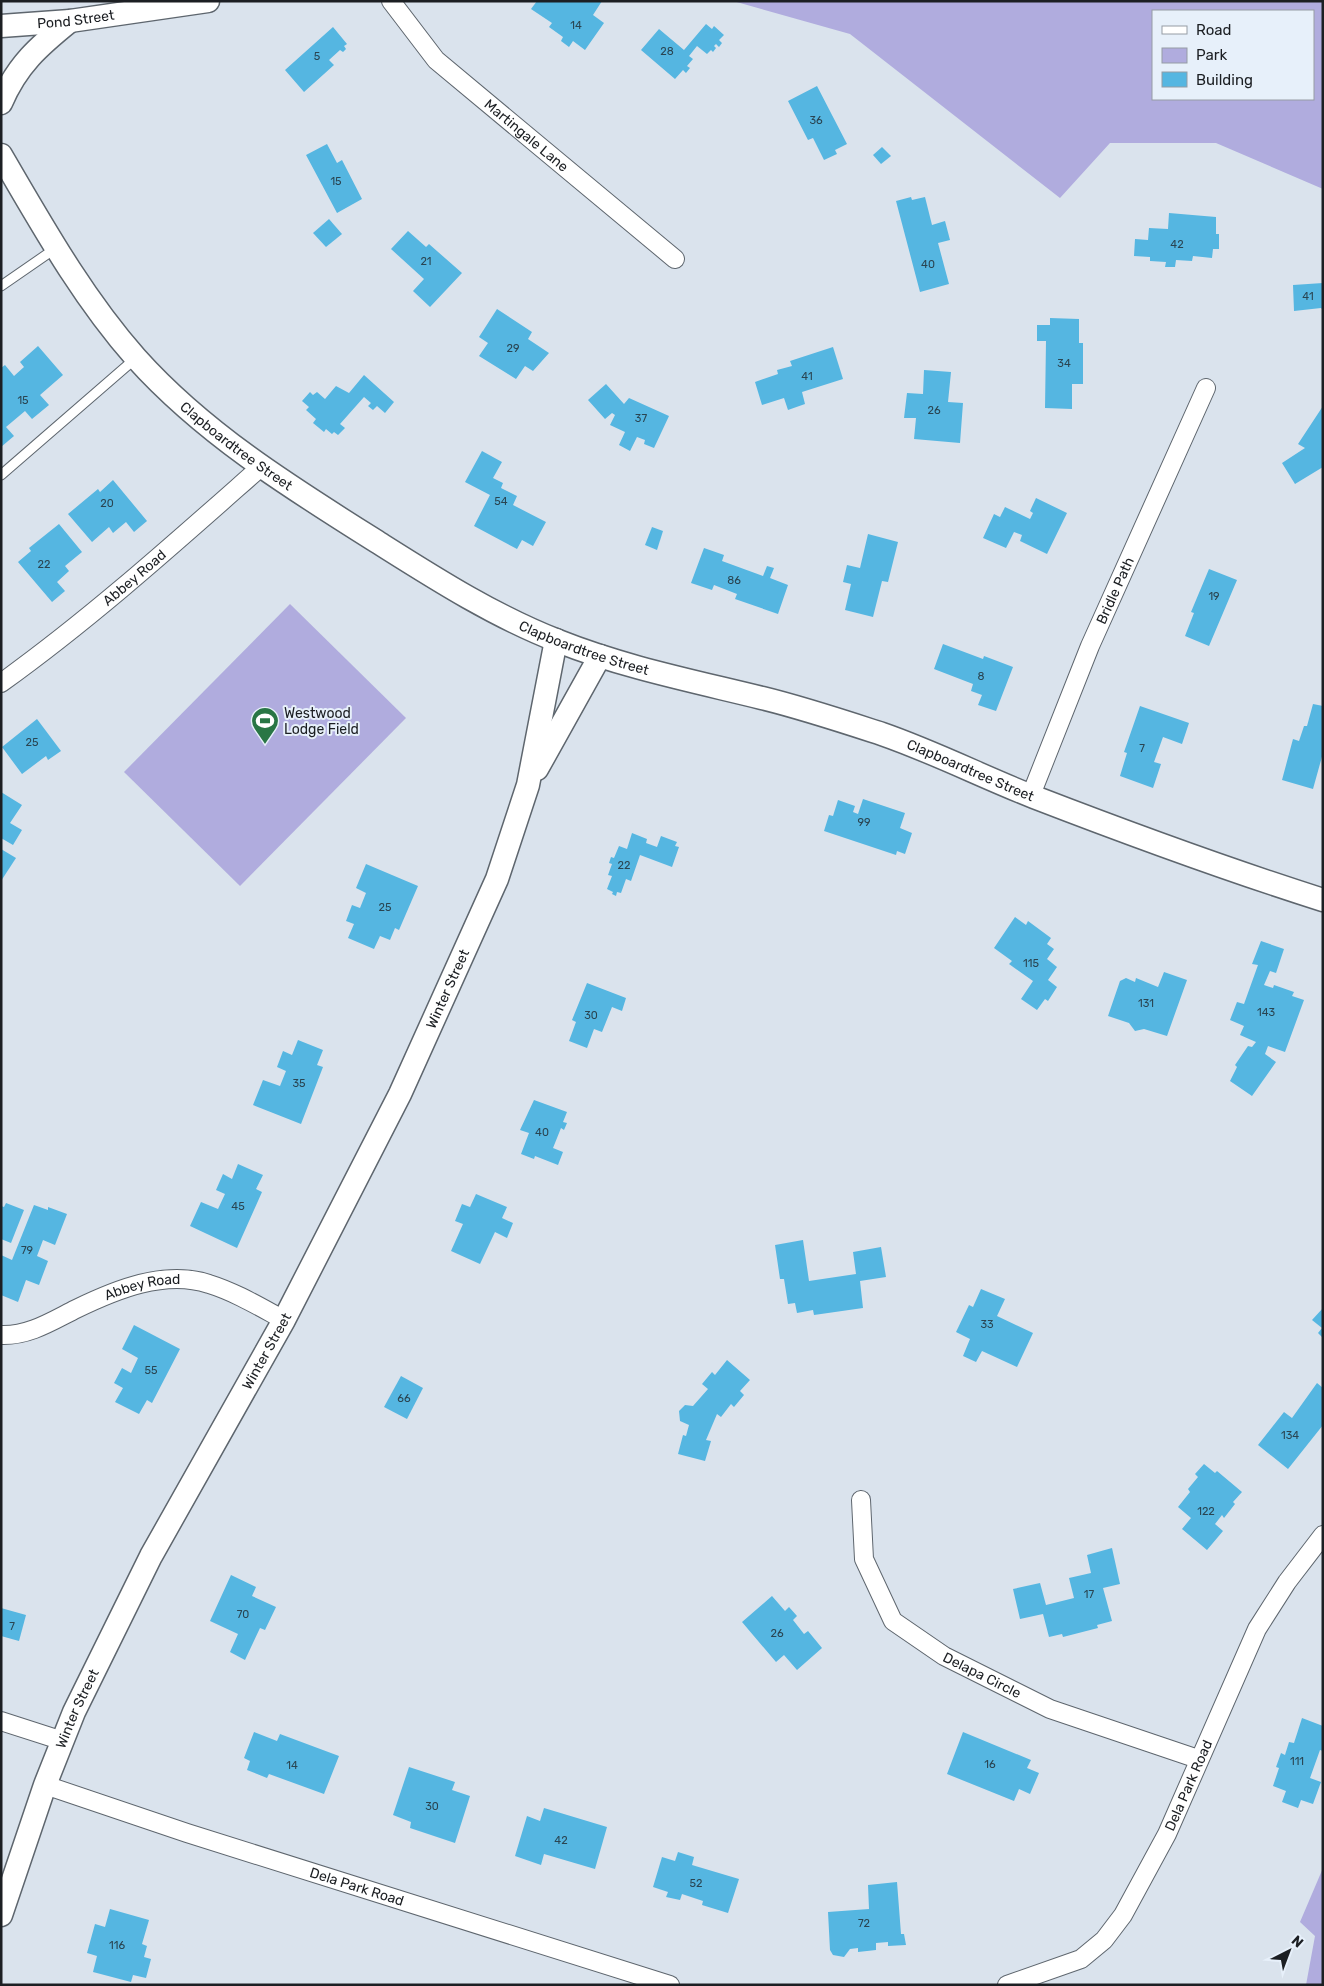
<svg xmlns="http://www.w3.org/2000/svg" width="1324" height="1986" viewBox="0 0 1324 1986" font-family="Rubik,sans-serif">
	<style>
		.green { fill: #b0acde; fill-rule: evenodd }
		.building { fill: #55b6e1 }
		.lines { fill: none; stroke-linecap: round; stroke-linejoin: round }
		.service-casing { stroke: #5e666e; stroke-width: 11 }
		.minor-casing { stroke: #5e666e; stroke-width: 20 }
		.tertiary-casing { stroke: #5e666e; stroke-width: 25 }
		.service { stroke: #fff; stroke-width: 9 }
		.minor { stroke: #fff; stroke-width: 18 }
		.tertiary { stroke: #fff; stroke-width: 22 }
		.labels { text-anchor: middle; stroke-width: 4; stroke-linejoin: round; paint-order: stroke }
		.number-label { font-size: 11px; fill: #2a4552 }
		.street-label { font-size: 14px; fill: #1c1f23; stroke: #e7f0fa }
		.poi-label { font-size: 14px; fill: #1c1f23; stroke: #e7f0fa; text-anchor: start }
	</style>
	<rect width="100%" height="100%" fill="#dae3ed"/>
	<g class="green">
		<path d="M733 1H1323V189L1216 143H1110L1060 198 850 34ZM1153 11H1313V99H1153Z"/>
		<polygon points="290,604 406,718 240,886 124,772"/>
		<polygon points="1323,1868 1323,1985 1306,1985 1315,1936 1300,1922"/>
	</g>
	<g class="building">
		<polygon points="537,1 602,1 593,15 604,23 585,50 573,41 569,47 561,41 563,37 549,27 552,23 531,9"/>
		<polygon points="706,24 712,29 714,26 724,35 719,40 722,43 719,47 716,44 714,46 716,48 713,52 711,50 707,54 697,46 689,56 693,59 687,66 690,68 686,73 683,70 675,79 641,50 659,29 684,50"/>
		<polygon points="333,27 347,44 344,46 346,49 343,52 340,50 329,60 334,65 304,92 285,70"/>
		<polygon points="817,86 847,144 835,150 837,154 824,160 813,138 808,140 788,101"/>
		<polygon points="327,144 337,163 342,160 362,199 337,213 306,155"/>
		<polygon points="882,147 891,156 881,164 873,155"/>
		<polygon points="911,197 912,200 925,197 932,225 945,221 950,240 938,243 949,284 920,292 896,201"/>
		<polygon points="1169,213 1216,217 1216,234 1219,234 1219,249 1213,249 1212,258 1193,256 1192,261 1176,260 1175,267 1165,267 1166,262 1150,261 1150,257 1134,256 1135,239 1148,240 1149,228 1168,229"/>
		<polygon points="329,219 342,234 326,247 313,233"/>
		<polygon points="408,231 426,247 429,244 462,273 430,307 413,291 424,279 391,249"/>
		<polygon points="1323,283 1323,310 1321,308 1294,311 1293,285"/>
		<polygon points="497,309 532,332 528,339 549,353 533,371 525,366 516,379 479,356 488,343 479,337"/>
		<polygon points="1050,318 1079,319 1079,343 1083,343 1083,384 1072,384 1072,409 1045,408 1046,341 1037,341 1037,325 1050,325"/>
		<polygon points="38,346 63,375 40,395 49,405 32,419 25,411 6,427 14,436 1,447 1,368 5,365 14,376 24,367 20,362"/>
		<polygon points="833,347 843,379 802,392 805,404 788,410 784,398 762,405 755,382 778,374 777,370 792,366 790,361"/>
		<polygon points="924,370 951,372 948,402 963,403 960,443 914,439 916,418 904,418 907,393 923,394"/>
		<polygon points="364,375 394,402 385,413 377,406 373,410 368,406 371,403 364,397 340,424 345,428 338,435 334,432 332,434 326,429 324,432 313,423 316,419 306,410 309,407 302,401 310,392 313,395 317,392 325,399 336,386 349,393"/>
		<polygon points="606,384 624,404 629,398 669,416 654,448 644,444 645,440 637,437 630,451 619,445 625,432 610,425 615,415 612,413 605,419 588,400"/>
		<polygon points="1323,406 1323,467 1295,484 1282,463 1305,448 1298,444"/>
		<polygon points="482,451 502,462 493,478 503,483 501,488 517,496 513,505 546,522 533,546 522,540 517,549 474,526 490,495 465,482"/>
		<polygon points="113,480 147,521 134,532 126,522 113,533 109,527 92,542 68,514 98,489 100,492"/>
		<polygon points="1036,498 1067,513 1047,554 1020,541 1022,535 1014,532 1006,548 983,538 994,514 1000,517 1005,507 1030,519 1033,513 1030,511"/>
		<polygon points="59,524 82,552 65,566 69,571 57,582 65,591 52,602 18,562 31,551 29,548"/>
		<polygon points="652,527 663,531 657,550 645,545"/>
		<polygon points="868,534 898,542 888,582 882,581 873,617 845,610 851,584 843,582 847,565 860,568"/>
		<polygon points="704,548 724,555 722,561 763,576 767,566 774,568 770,578 788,585 778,614 735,599 737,594 714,585 712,590 691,583"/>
		<polygon points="1209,569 1237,580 1209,646 1185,636 1194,613 1191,612"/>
		<polygon points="943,644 983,659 984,656 1013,667 996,711 978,705 982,695 971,691 973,684 934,669"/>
		<polygon points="1313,704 1323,706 1323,753 1313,789 1282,780 1293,739 1299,741 1304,726 1307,726"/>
		<polygon points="1140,706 1189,723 1182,744 1163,737 1154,762 1161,764 1153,788 1120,776 1127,753 1124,752"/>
		<polygon points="37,719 61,751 48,760 46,756 22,774 2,747"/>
		<polygon points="1,792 22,805 10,823 22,830 13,845 1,838"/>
		<polygon points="863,799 905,813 900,828 912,833 905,854 897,851 896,855 824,831 829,815 833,816 838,800 855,806 853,812 858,814"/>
		<polygon points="632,833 647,839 646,843 657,847 661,836 677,842 675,846 679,847 672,867 640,855 631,881 626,879 621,893 617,892 616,896 612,894 613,892 607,889 612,876 608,875 612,864 609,863 611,857 614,858 619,846 627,849"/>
		<polygon points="1,849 16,858 1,881"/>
		<polygon points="366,864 418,886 399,930 395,928 390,940 380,936 374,949 348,938 354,924 346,921 352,905 360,908 366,893 356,888"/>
		<polygon points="1015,917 1026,925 1028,921 1051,938 1047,944 1054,949 1047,959 1057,967 1048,980 1057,987 1048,1001 1045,999 1037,1010 1021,999 1033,981 1009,964 1012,961 994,948"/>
		<polygon points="1261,941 1284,949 1276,973 1270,971 1264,985 1273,988 1274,985 1294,992 1292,996 1304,1000 1285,1052 1268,1046 1265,1054 1276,1062 1252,1096 1230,1081 1237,1067 1235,1065 1248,1046 1252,1047 1256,1042 1240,1035 1244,1026 1230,1020 1237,1002 1244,1004 1258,965 1252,964"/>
		<polygon points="1164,972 1187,980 1167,1036 1144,1029 1135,1031 1129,1023 1108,1016 1120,981 1126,978 1135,982 1136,978 1158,987"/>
		<polygon points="587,983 626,998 622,1011 612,1007 602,1032 594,1029 587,1048 569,1041 576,1022 572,1020"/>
		<polygon points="298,1040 323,1050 317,1065 323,1067 301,1124 253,1105 263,1080 280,1086 286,1071 277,1067 283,1051 292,1055"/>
		<polygon points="534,1100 567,1112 563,1122 567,1123 564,1130 561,1128 553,1148 563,1152 558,1165 535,1156 534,1159 521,1154 529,1133 520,1130"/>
		<polygon points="238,1164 263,1175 256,1189 262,1192 237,1248 190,1226 201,1202 218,1209 225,1194 216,1190 223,1174 232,1179"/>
		<polygon points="476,1194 507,1207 502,1218 513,1223 507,1238 495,1232 480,1264 451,1251 463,1224 455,1221 462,1204 470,1207"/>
		<polygon points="6,1203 24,1210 11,1243 1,1239 1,1206 4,1207"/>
		<polygon points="34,1205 48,1210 48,1207 67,1214 55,1245 43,1240 37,1256 48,1261 39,1285 26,1280 18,1302 1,1295 1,1255 12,1260"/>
		<polygon points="803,1240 809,1281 856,1274 853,1252 881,1247 886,1277 860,1281 863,1308 814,1315 813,1310 797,1313 795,1303 788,1304 784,1279 780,1279 775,1245"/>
		<polygon points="981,1289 1005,1299 997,1316 1033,1333 1017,1367 982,1351 976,1362 963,1356 970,1339 956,1332 969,1305 973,1307"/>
		<polygon points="1323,1308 1323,1338 1318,1333 1322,1328 1312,1320"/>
		<polygon points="134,1325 180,1349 152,1403 147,1400 139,1414 115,1402 123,1388 114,1383 122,1368 131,1373 138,1358 122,1349"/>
		<polygon points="727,1360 750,1380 740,1391 744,1395 734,1407 731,1404 721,1417 717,1414 706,1440 711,1441 705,1461 678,1454 683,1435 686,1436 689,1425 680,1421 679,1411 685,1405 693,1406 708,1389 702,1384 712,1372 715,1375"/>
		<polygon points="401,1376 423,1388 407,1419 384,1407"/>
		<polygon points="1317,1383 1323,1388 1323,1425 1288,1469 1258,1445 1284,1412 1292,1418"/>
		<polygon points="1204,1464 1215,1473 1217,1471 1242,1492 1233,1502 1235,1504 1224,1518 1222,1515 1215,1524 1223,1531 1207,1550 1182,1529 1191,1518 1178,1507 1190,1492 1188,1489 1198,1477 1195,1474"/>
		<polygon points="1112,1548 1120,1584 1103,1588 1112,1621 1097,1625 1098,1628 1063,1637 1062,1634 1049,1637 1043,1614 1020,1619 1013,1589 1040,1583 1046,1605 1074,1598 1069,1578 1091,1573 1087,1555"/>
		<polygon points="231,1575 256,1587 252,1596 276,1607 265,1630 260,1628 245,1660 230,1652 238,1634 210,1621"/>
		<polygon points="772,1596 785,1611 789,1607 797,1616 793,1620 804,1634 808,1631 822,1648 797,1670 784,1655 776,1662 742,1622"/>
		<polygon points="1,1608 26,1615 19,1641 1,1636"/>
		<polygon points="1302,1718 1323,1726 1323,1751 1320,1750 1310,1778 1321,1782 1313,1804 1301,1800 1298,1808 1282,1802 1286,1791 1273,1786 1279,1768 1276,1767 1281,1753 1285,1755 1289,1742 1294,1743"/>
		<polygon points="254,1732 277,1741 280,1734 339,1756 324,1794 269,1774 267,1778 247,1770 250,1761 244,1758"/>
		<polygon points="963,1732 1031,1760 1027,1768 1039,1773 1030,1794 1019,1789 1014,1801 947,1774"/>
		<polygon points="409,1767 455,1782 452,1790 470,1796 455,1843 410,1828 411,1822 393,1815"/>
		<polygon points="544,1808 607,1827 595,1869 544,1854 541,1865 515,1856 527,1816 540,1821"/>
		<polygon points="678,1852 694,1857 692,1865 739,1879 728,1913 702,1905 703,1901 682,1894 680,1900 666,1897 668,1892 653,1887 662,1857 675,1861"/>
		<polygon points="897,1882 901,1934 904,1934 906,1945 888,1946 888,1942 876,1943 876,1950 858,1952 858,1948 850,1949 844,1957 833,1955 830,1950 828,1912 869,1909 868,1885"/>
		<polygon points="110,1909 149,1920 142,1944 147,1946 144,1957 151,1959 146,1978 133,1975 131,1982 93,1972 97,1956 87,1953 95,1924 105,1927"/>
	</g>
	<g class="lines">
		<defs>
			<g id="service">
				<polyline points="1,286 56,248"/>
				<polyline points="1,475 136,358"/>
			</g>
			<g id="minor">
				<path id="s1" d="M391 1 436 60 675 259"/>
				<path id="s2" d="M1 683C93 617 177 541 262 466"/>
				<path id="s3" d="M1031 795 1090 646 1206 388"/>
				<path id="s4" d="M1 1335C29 1336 52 1321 76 1309 115 1290 165 1269 209 1284 235 1292 260 1307 284 1320"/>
				<path id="s5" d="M861 1500 864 1559 893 1621 944 1656 1050 1709 1198 1759"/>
				<polyline points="1,1721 63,1741"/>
				<path id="s6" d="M45 1785 187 1833 670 1985"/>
				<path id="s7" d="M1007 1985 1081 1959 1104 1940 1123 1915 1167 1834 1257 1629 1287 1582 1323 1535"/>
			</g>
			<g id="tertiary">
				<path id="s8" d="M1 26 70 21 208 1"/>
				<path d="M1 103C17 65 39 46 70 21"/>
				<path id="s9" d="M1 155C42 225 82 297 136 358 204 434 293 489 379 543 436 579 494 616 558 641 623 667 693 681 762 698 803 708 842 721 882 734 934 752 983 777 1034 797 1130 834 1225 869 1323 900"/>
				<polyline points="537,769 600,656"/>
				<path id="s10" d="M1 1915 45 1785 74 1712 151 1556 284 1320 400 1094 497 879 528 785 556 640"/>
			</g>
		</defs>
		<use href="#service" class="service-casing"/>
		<use href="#minor" class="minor-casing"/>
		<use href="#tertiary" class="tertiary-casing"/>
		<use href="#service" class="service"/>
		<use href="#minor" class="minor"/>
		<use href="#tertiary" class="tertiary"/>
	</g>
	<defs>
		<symbol id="stadium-pin" viewBox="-11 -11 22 30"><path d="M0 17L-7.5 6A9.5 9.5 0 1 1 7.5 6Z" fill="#297645" stroke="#e7f0fa"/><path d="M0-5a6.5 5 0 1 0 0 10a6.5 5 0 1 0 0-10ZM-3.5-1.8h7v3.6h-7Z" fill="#fff"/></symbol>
	</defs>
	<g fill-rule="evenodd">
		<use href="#stadium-pin" x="249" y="705" width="32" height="43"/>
	</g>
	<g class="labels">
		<g class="number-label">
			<text x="576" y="29">14</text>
			<text x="667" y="55">28</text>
			<text x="317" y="60">5</text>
			<text x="816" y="124">36</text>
			<text x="336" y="185">15</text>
			<text x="1177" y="248">42</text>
			<text x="426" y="265">21</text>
			<text x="928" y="268">40</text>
			<text x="1308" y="300">41</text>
			<text x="513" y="352">29</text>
			<text x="1064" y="367">34</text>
			<text x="807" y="380">41</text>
			<text x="23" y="404">15</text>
			<text x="934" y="414">26</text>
			<text x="641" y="422">37</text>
			<text x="501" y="505">54</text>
			<text x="107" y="507">20</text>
			<text x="44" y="568">22</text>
			<text x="734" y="584">86</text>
			<text x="1214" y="600">19</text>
			<text x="981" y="680">8</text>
			<text x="32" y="746">25</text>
			<text x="1142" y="752">7</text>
			<text x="864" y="826">99</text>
			<text x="624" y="869">22</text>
			<text x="385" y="911">25</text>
			<text x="1031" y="967">115</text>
			<text x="1146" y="1007">131</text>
			<text x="1266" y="1016">143</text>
			<text x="591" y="1019">30</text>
			<text x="299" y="1087">35</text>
			<text x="542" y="1136">40</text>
			<text x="238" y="1210">45</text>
			<text x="27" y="1254">79</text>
			<text x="987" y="1328">33</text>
			<text x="151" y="1374">55</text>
			<text x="404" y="1402">66</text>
			<text x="1290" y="1439">134</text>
			<text x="1206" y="1515">122</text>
			<text x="1089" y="1598">17</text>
			<text x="243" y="1618">70</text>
			<text x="12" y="1630">7</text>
			<text x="777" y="1637">26</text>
			<text x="1297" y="1765">111</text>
			<text x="990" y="1768">16</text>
			<text x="292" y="1769">14</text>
			<text x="432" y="1810">30</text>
			<text x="561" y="1844">42</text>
			<text x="696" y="1887">52</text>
			<text x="864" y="1927">72</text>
			<text x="117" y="1949">116</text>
		</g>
		<g class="street-label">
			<text dy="5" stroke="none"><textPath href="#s8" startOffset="75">Pond Street</textPath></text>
			<text dy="5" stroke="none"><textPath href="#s1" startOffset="192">Martingale Lane</textPath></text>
			<text dy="5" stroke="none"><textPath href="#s9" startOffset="378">Clapboardtree Street</textPath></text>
			<text dy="5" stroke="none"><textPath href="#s2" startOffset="170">Abbey Road</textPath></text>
			<text dy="5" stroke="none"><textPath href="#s3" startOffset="221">Bridle Path</textPath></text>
			<text dy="5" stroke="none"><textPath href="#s9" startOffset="782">Clapboardtree Street</textPath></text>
			<text dy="5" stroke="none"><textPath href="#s9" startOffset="1188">Clapboardtree Street</textPath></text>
			<text dy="5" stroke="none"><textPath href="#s10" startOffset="1030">Winter Street</textPath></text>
			<text dy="5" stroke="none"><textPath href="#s4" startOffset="151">Abbey Road</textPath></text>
			<text dy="5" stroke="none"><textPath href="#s10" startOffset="625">Winter Street</textPath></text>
			<text dy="5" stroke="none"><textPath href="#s5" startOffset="232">Delapa Circle</textPath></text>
			<text dy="5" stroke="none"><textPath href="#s10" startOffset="220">Winter Street</textPath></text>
			<text dy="5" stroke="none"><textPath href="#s7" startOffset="285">Dela Park Road</textPath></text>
			<text dy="5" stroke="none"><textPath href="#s6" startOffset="328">Dela Park Road</textPath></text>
		</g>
		<g class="poi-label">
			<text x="284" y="718">Westwood<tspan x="284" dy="16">Lodge Field</tspan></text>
		</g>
	</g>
	<rect width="1324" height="1986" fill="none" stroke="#1c1f23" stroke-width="5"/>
	<rect x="1152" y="10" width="162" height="90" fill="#e7f0fa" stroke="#969ca4"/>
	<rect x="1162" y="26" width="25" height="8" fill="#ffffff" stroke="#969ca4"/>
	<text x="1196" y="35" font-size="15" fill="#1c1f23">Road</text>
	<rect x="1162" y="48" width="25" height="15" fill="#b0acde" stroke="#969ca4"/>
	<text x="1196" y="60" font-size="15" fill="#1c1f23">Park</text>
	<rect x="1162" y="72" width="25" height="15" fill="#55b6e1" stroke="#969ca4"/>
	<text x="1196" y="85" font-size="15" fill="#1c1f23">Building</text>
	<g transform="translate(1289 1951) rotate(42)" stroke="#e7f0fa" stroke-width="4" paint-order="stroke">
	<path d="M0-4L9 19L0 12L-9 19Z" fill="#1c1f23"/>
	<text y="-8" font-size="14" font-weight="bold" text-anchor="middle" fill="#1c1f23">N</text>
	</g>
</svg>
